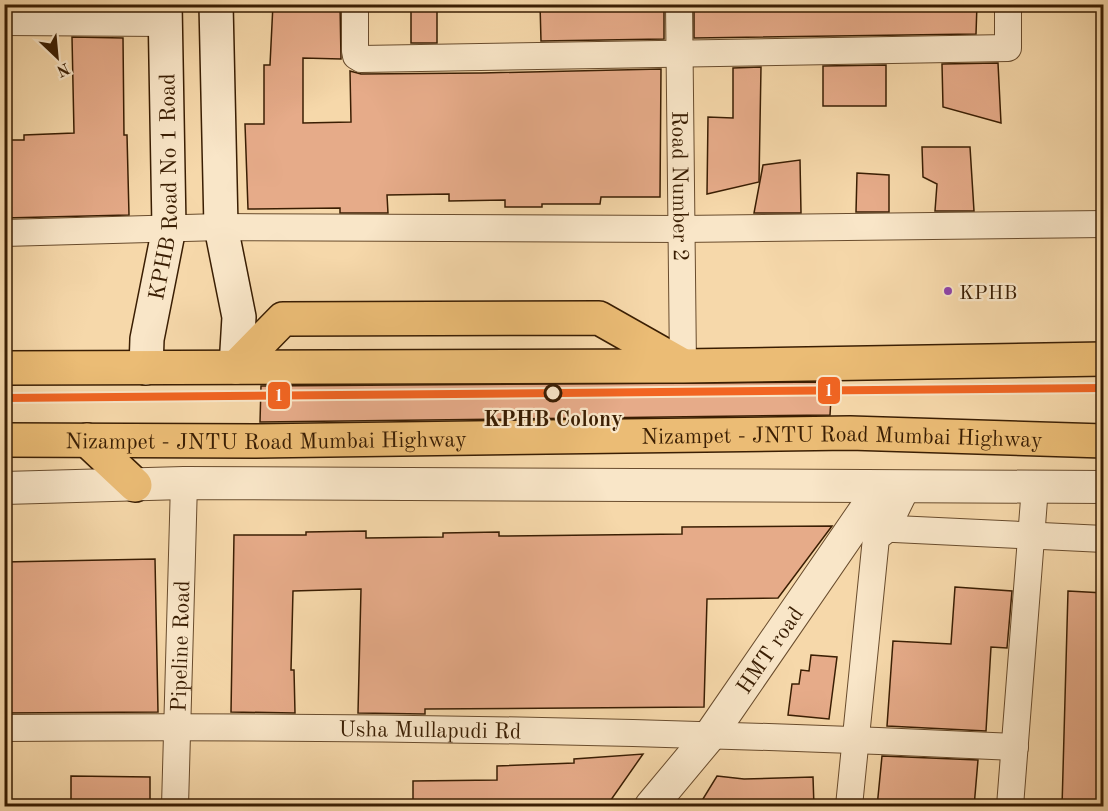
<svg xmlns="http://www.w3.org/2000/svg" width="1108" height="811" viewBox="0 0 1108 811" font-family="'Old Standard TT',serif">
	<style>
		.building { fill: #e6ab89; stroke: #3a1e03; stroke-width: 1.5 }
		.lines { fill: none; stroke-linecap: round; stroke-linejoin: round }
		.minor-casing { stroke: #694c2d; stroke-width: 28 }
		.tertiary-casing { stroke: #694c2d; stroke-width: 34 }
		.secondary-casing { stroke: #3a1e03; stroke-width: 36 }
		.trunk-casing { stroke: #3a1e03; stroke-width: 36 }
		.minor { stroke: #f9e6c8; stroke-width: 26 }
		.tertiary { stroke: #f9e6c8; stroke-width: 32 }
		.secondary { stroke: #f9e6c8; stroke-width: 33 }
		.trunk { stroke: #ebbc75; stroke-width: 33 }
		.metro-1-casing { stroke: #f9e6c8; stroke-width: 12 }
		.metro-1 { stroke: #f26522; stroke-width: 8 }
		.bus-dot { fill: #8e44ad; stroke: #f9e6c8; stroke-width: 2 }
		.stop-dot { fill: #f9e6c8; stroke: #3a1e03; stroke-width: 3 }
		.labels { text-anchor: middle; stroke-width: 4.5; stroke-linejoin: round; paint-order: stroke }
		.bus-label { font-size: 20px; fill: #3a1e03; stroke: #f9e6c8; text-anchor: start }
		.street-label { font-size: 22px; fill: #3a1e03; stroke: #f9e6c8 }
		.stop-label { font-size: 22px; font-weight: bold; fill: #3a1e03; stroke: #f9e6c8 }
		.line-badge { stroke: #f9e6c8; stroke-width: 2 }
		.badge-label { font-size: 16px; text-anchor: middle; font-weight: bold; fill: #fff }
	</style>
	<rect width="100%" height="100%" fill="#f6d8aa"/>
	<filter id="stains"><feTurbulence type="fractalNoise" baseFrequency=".00333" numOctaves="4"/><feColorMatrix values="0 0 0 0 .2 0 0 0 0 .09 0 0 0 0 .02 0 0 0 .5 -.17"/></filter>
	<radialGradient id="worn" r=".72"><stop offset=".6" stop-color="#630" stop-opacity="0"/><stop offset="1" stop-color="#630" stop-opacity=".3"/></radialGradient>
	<g class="building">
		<polygon points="70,4 123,4 123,8 71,7"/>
		<polygon points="273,4 340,4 341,59 303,58 303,123 351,122 350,71 361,74 482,73 661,69 660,197 601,197 600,204 542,204 542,207 505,207 505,200 449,201 449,194 387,195 388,213 340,213 340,208 248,209 245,124 264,124 264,65 270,65"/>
		<rect x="411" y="4" width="26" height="39"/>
		<polygon points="540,4 664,4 664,39 541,41"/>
		<polygon points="694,4 853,4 853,9 897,9 897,4 977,4 976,34 694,38"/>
		<polygon points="72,37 123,38 124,135 127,135 129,215 4,218 4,140 24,140 24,135 74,133"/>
		<polygon points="998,63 1001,123 943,107 942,64"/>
		<polygon points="886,65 886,106 823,106 823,66"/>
		<polygon points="761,67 759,182 707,194 708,117 733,118 733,68"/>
		<polygon points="922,147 970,147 974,211 935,211 937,184 923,177"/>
		<polygon points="800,160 801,213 754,213 763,165"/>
		<polygon points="857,173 889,175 889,212 856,212"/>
		<polygon points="832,382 830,415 260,422 261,386"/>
		<polygon points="832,526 778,598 707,599 704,707 425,709 425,714 358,713 361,589 293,591 291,670 294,670 295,713 231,712 234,535 306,535 306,532 366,531 366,538 443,537 443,533 499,532 499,536 682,534 682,527"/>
		<polygon points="155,559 158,712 4,713 4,562"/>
		<polygon points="955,587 1012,591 1007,648 991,647 986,731 887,726 893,641 951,644"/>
		<polygon points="1068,591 1104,593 1104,807 1062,807"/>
		<polygon points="811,655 837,657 829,719 788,715 792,684 799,684 801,670 809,671"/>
		<polygon points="643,754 606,807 413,807 413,781 497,780 497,766 574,763 574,759"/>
		<polygon points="882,756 978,760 974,807 877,807"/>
		<polygon points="71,776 150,777 150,807 71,807"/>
		<polygon points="717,776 744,779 813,777 814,807 698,807"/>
	</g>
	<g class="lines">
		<defs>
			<g id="minor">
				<polyline points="355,4 355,51 356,56 361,59 1008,48 1008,4"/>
				<path id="s1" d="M679 4 683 366"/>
				<polyline points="4,22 166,23"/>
				<polyline points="4,233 221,227 681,229 1104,224"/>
				<polyline points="874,528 1104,539"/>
				<path id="s2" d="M4 728C341 725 678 731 1015 747"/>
				<path id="s3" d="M175 806 184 483"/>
				<polyline points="849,806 876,538 886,530 907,487"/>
				<polyline points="1010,806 1035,487"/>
			</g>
			<g id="tertiary">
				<polyline points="4,488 184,483 1104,487"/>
				<path id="s4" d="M651 806 711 734 881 487"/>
			</g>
			<g id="secondary">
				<polyline points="216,4 221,227 239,317 236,367"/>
				<path id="s5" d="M146 368 147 339 169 228 165 4"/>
			</g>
			<g id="trunk">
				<polyline points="236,367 283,319 599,318 682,365"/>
				<polyline points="4,368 683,366 1104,359"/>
				<path id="s6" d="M4 440 256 441 850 433 1104 441"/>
				<polyline points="87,440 135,485"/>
			</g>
		</defs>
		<use href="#minor" class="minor-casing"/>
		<use href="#tertiary" class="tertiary-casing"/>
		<use href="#secondary" class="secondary-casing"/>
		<use href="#trunk" class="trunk-casing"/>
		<use href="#minor" class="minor"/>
		<use href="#tertiary" class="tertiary"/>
		<use href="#secondary" class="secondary"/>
		<use href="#trunk" class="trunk"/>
		<defs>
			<polyline id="metro-1" points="4,398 1104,388"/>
		</defs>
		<use href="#metro-1" class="metro-1-casing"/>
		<use href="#metro-1" class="metro-1"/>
	</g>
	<circle class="bus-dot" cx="948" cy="291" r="5"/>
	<circle class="stop-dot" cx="553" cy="393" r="8"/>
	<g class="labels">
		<g class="bus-label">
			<text x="959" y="299">KPHB</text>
		</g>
		<g class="street-label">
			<text dy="8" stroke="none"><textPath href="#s1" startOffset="182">Road Number 2</textPath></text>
			<text dy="8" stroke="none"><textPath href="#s5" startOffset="183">KPHB Road No 1 Road</textPath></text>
			<text dy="8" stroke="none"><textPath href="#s6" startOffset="838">Nizampet - JNTU Road Mumbai Highway</textPath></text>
			<text dy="8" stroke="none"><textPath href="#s6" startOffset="262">Nizampet - JNTU Road Mumbai Highway</textPath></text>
			<text dy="8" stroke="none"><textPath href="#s3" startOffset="160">Pipeline Road</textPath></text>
			<text dy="8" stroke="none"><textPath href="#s4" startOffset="196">HMT road</textPath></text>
			<text dy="8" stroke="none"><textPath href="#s2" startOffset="426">Usha Mullapudi Rd</textPath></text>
		</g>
		<g class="stop-label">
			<text x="553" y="426">KPHB Colony</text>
		</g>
	</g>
	<g class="line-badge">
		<rect x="817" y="376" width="24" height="29" rx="6" fill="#f26522"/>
		<rect x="267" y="381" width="24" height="29" rx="6" fill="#f26522"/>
	</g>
	<g class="badge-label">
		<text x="829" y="396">1</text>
		<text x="279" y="401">1</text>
	</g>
	<rect width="1108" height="811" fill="none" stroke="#f6d8aa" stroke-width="24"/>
	<rect x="6" y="6" width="1096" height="799" fill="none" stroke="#3a1e03" stroke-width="3"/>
	<rect x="12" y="12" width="1084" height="787" fill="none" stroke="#3a1e03" stroke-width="1.5"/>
	<g transform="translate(57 57) rotate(154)" stroke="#f9e6c8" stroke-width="4.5" paint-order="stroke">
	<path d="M0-4.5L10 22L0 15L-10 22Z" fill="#3a1e03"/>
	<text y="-9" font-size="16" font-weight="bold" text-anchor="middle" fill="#3a1e03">N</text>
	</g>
	<rect width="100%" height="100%" filter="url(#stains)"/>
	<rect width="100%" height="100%" fill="url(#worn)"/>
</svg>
